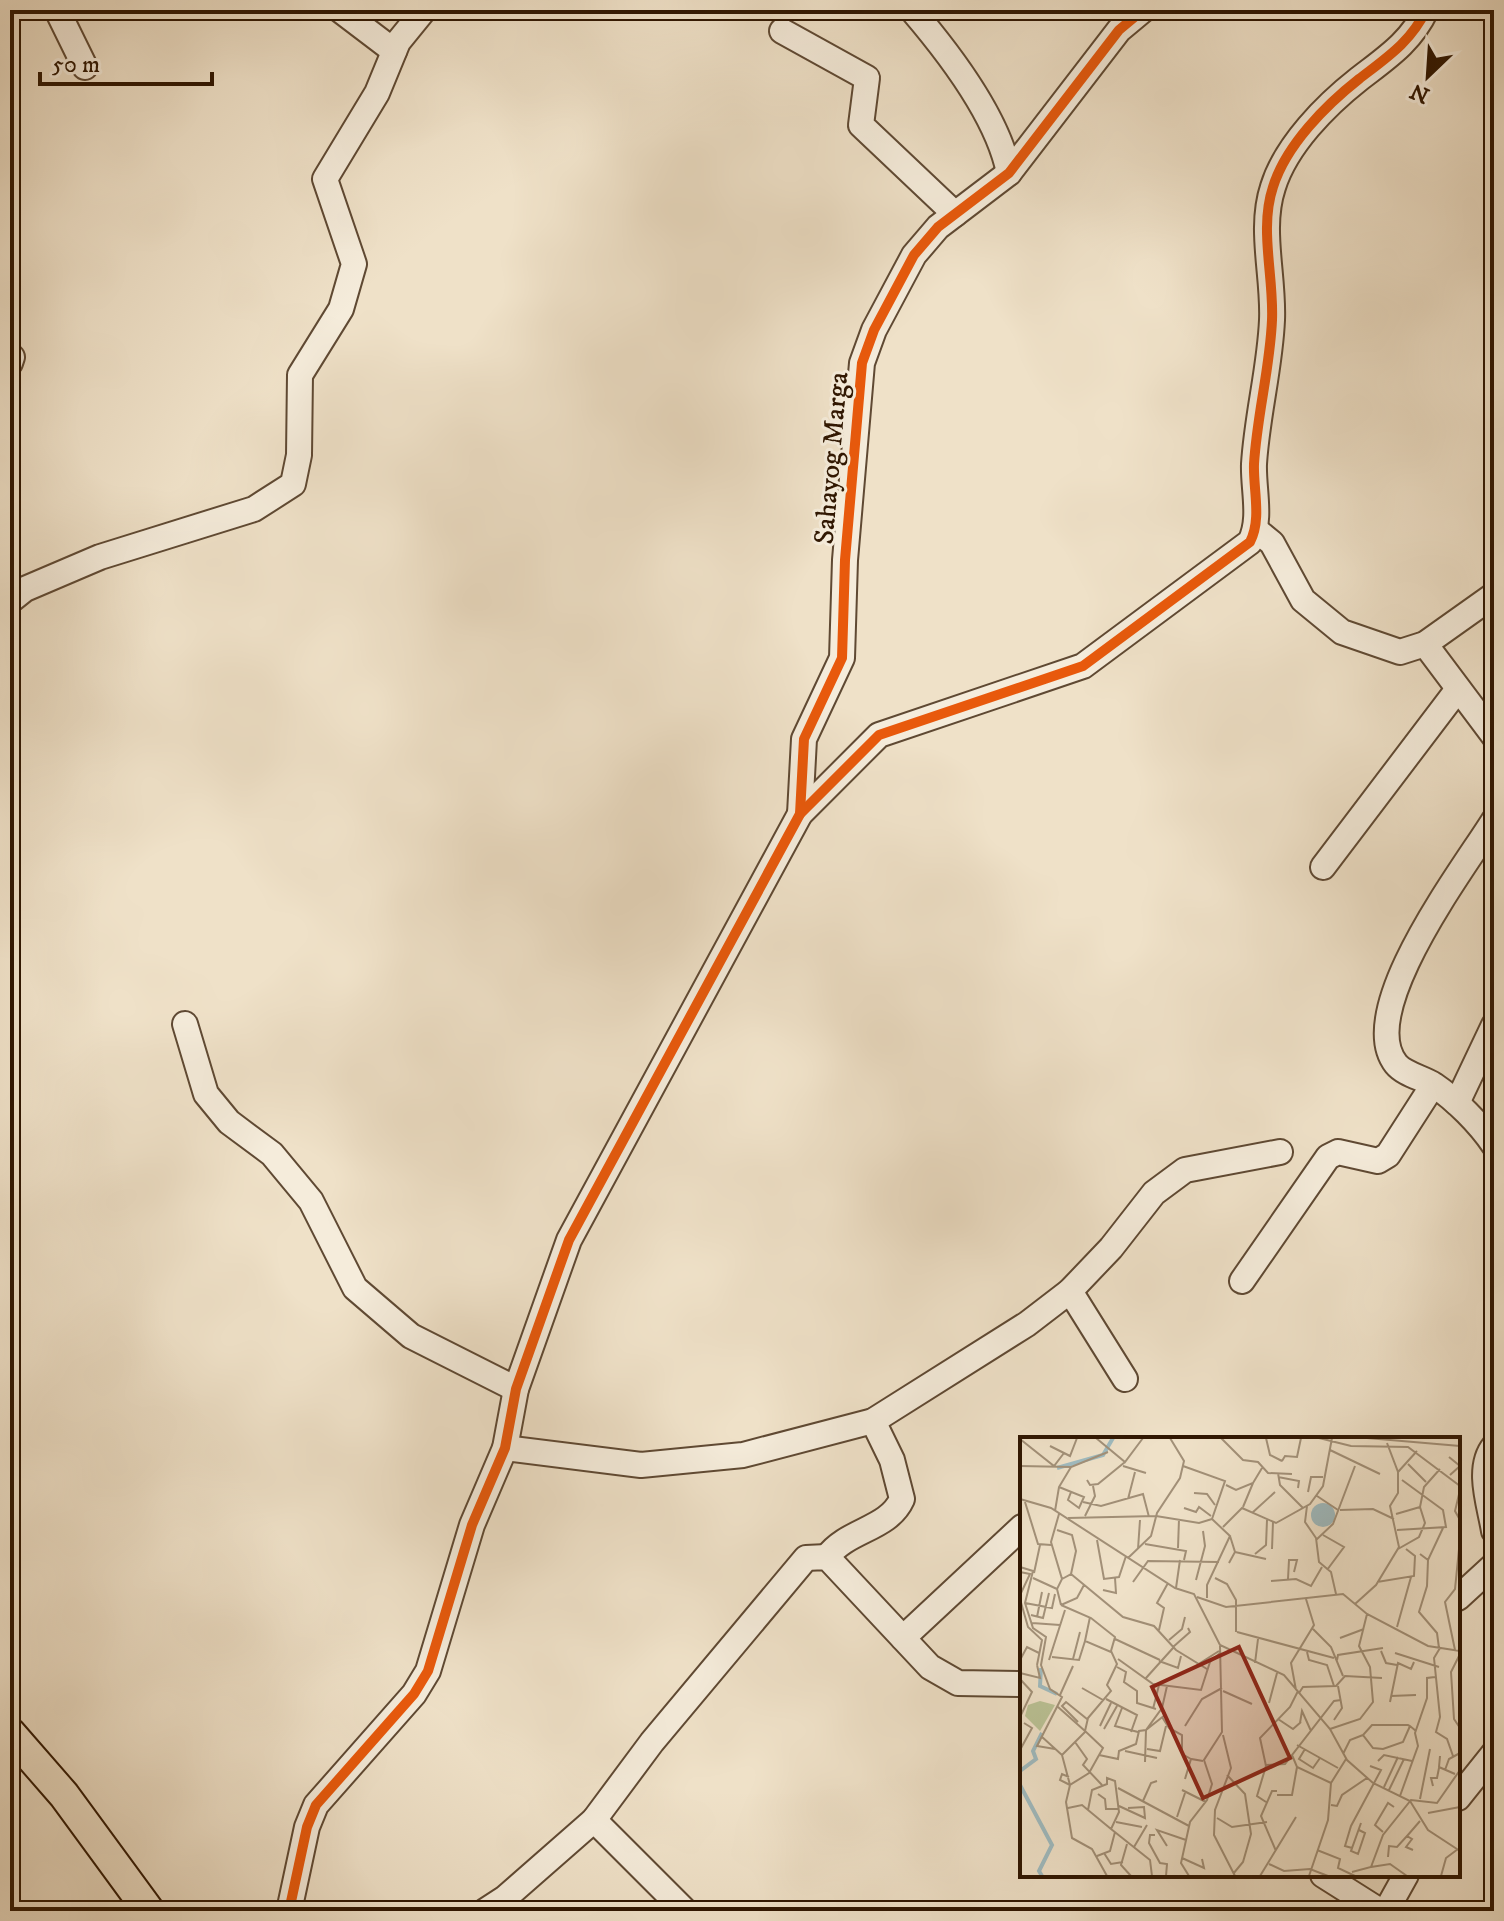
<svg xmlns="http://www.w3.org/2000/svg" width="1504" height="1921" viewBox="0 0 1504 1921" font-family="'IM FELL DW Pica',serif">
	<style>
		.lines { fill: none; stroke-linecap: round; stroke-linejoin: round }
		.minor-casing { stroke: #5f4933; stroke-width: 28 }
		.major-casing { stroke: #2f1601; stroke-width: 34 }
		.minor { stroke: #f5ecdb; stroke-width: 24 }
		.major { stroke: #efe1c8; stroke-width: 30 }
		.cycleway-casing { stroke: #f5ecdb; stroke-width: 15 }
		.cycleway { stroke: #e8590c; stroke-width: 10 }
		.labels { text-anchor: middle; stroke-width: 6; stroke-linejoin: round; paint-order: stroke }
		.street-label { font-size: 28px; fill: #2f1601; stroke: #f5ecdb }
		.inset-river { fill: none; stroke: #9fbbc0; stroke-width: 4 }
		.inset-road { fill: none; stroke: #a29078; stroke-width: 2 }
		.view { fill: #8f2418; fill-opacity: 0.15; stroke: #8f2418; stroke-width: 4 }
		.inset-edge { fill: none; stroke: #2f1601; stroke-width: 4 }
	</style>
	<rect width="100%" height="100%" fill="#efe1c8"/>
	<filter id="stains"><feTurbulence type="fractalNoise" baseFrequency=".0025" numOctaves="4"/><feColorMatrix values="0 0 0 0 .2 0 0 0 0 .09 0 0 0 0 .02 0 0 0 .5 -.17"/></filter>
	<radialGradient id="worn" r=".72"><stop offset=".6" stop-color="#630" stop-opacity="0"/><stop offset="1" stop-color="#630" stop-opacity=".3"/></radialGradient>
	<g class="lines">
		<defs>
			<g id="minor">
				<polyline points="57,10 85,67"/>
				<polyline points="340,10 394,51"/>
				<path d="M912 10C948 52 998 117 1009 173"/>
				<polyline points="782,31 867,78 861,125 955,214"/>
				<polyline points="10,363 12,357"/>
				<polyline points="1256,530 1272,543 1303,600 1342,632 1400,652 1425,644 1494,595"/>
				<polyline points="10,601 25,589 100,557 254,509 293,484 299,455 300,375 341,309 354,264 325,179 377,93 398,42 424,10"/>
				<polyline points="1425,644 1494,736"/>
				<polyline points="800,814 804,739 842,658 845,560 862,363 874,330 914,255 938,227 1009,173 1119,30 1143,10"/>
				<path d="M1494 820C1465 867 1354 1011 1396 1064 1404 1074 1423 1078 1434 1085 1456 1100 1479 1123 1494 1145"/>
				<polyline points="1323,867 1458,689"/>
				<polyline points="185,1024 206,1094 229,1122 272,1154 311,1201 355,1288 411,1336 516,1389"/>
				<polyline points="1457,1103 1494,1025"/>
				<polyline points="1242,1281 1328,1157 1338,1152 1378,1161 1388,1155 1433,1085"/>
				<polyline points="1070,1291 1125,1379"/>
				<path d="M1494 1446C1476 1468 1490 1506 1494 1531"/>
				<polyline points="505,1448 641,1465 743,1455 873,1421 1027,1324 1070,1291 1111,1248 1154,1193 1185,1170 1280,1152"/>
				<path d="M827 1557C848 1529 888 1530 902 1499L892 1460 873 1421"/>
				<polyline points="1458,1598 1494,1565"/>
				<polyline points="903,1638 1022,1527"/>
				<polyline points="1458,1798 1494,1753"/>
				<polyline points="594,1820 685,1911"/>
				<polyline points="1323,1875 1380,1911"/>
				<path d="M289 1911 307 1827 316 1805 414 1694 428 1671 472 1525 505 1448 516 1389 569 1240 800 814 879 735 1083 666 1250 542C1262 519 1253 489 1254 464 1257 415 1270 368 1272 320 1274 276 1259 229 1273 187 1286 145 1326 105 1359 79 1386 58 1411 42 1426 10"/>
				<polyline points="485,1911 505,1898 594,1820 652,1742 806,1558 827,1557 930,1667 958,1683 1022,1684"/>
				<polyline points="1386,1911 1406,1875"/>
			</g>
			<polyline id="major" points="10,1733 64,1795 149,1911"/>
		</defs>
		<use href="#minor" class="minor-casing"/>
		<use href="#major" class="major-casing"/>
		<use href="#minor" class="minor"/>
		<use href="#major" class="major"/>
		<defs>
			<g id="cycleway">
				<polyline points="800,814 804,739 842,658 845,560 862,363 874,330 914,255 938,227 1009,173 1119,30 1143,10"/>
				<path d="M289 1911 307 1827 316 1805 414 1694 428 1671 472 1525 505 1448 516 1389 569 1240 800 814 879 735 1083 666 1250 542C1262 519 1253 489 1254 464 1257 415 1270 368 1272 320 1274 276 1259 229 1273 187 1286 145 1326 105 1359 79 1386 58 1411 42 1426 10"/>
			</g>
		</defs>
		<use href="#cycleway" class="cycleway-casing"/>
		<use href="#cycleway" class="cycleway"/>
	</g>
	<g class="labels">
		<g class="street-label">
			<text transform="translate(830 458) rotate(-85)" y="10">Sahayog Marga</text>
		</g>
	</g>
	<g transform="translate(1020 1437)">
		<rect width="440" height="440" fill="#efe1c8"/>
		<path d="M20 264 35 268 20 294 5 279 8 268Z" fill="#bac295"/>
		<path d="M291 78a12 12 0 1 1 24 0a12 12 0 1 1-24 0Z" fill="#9fbbc0"/>
		<path class="inset-river" d="M37 31 83 18 93 1M21 231 20 249 37 257M0 334 16 322 13 314 22 296M0 348 32 408 19 434 22 439"/>
		<path class="inset-road" d="M76 1 105 25 123 1M201 1 223 23 238 25 248 36 272 37M246 1 250 18 262 24M299 1 331 9 388 10 440 49M347 1 440 9M0 2 34 29 44 16M30 9 50 19 57 1M310 13 360 37M429 20 440 29 430 38M262 24 265 19 277 20 281 1M388 27 406 45M0 29 51 30M103 29 126 36M163 29 205 44 192 82M378 35 397 14M258 36 260 48 283 71M258 40 279 44 278 51M67 43 70 48 78 47 105 25M206 48 216 53 233 46 242 31M39 50 64 60 59 71 48 63 51 55M440 53 435 74 440 83M288 55 291 40H303M174 56 187 57 195 68M297 59 318 73M0 62 31 71 155 151 174 157 200 208 264 238 310 292 327 323 353 346 390 364 408 393 440 414M108 62 115 35M5 65 18 107 31 108M63 65 81 69 123 57 129 80M287 69 285 85 296 101 299 125 311 135 316 157M223 70 233 46M164 71 176 75 179 70 191 79M320 73 353 72 374 82M35 74 39 50 51 30 88 15M232 76 255 55M39 77 31 105 42 142 37 152 41 168M376 77 400 70M65 79 75 59 73 49M48 81 136 79 179 86 192 82M203 90 222 71 256 86 290 67 303 49 312 1M37 93 52 98 56 114 51 137 42 142M377 93 426 90 423 73 382 43M303 98 324 110 307 133M77 103 84 142 99 140 106 119M296 103 313 87 335 29M125 107 166 114 164 123M158 111 159 82M118 112 120 83M252 112 253 85M378 112 399 100 405 86 400 70 404 50 420 32M215 115 246 122M235 117 246 108 247 83M400 117 408 123 423 91M108 121 131 99 137 76 160 41 164 24 150 1M408 123 407 149 399 175 417 196 419 211M209 126 215 115 210 99M0 130 13 134 5 166 13 191 26 200 21 228 30 252 42 260 17 309 35 312M0 135 10 137 1 156M14 136 20 108M51 137 103 180 134 189 156 213 187 232M13 141 37 152M195 141 207 147 216 163V195M268 142 269 123H277L274 135M176 143 185 109 183 94M251 144 276 142 291 149 302 130M113 145 128 124 199 125M357 145 394 139 395 119 386 112M156 151 160 123M83 153 96 156 95 141M177 160 206 170 323 157 347 177 408 209 440 214M187 161V148L210 99 192 82M0 162 8 190 22 203 17 228M5 166 32 171 35 157M335 167 356 148 379 110 370 69 378 56V35L367 6M41 168 71 181 95 200 91 214 97 227 87 248 91 254 68 281 65 294 83 311 69 336 50 348 46 365 52 401 72 412 87 439M41 168 57 161 64 148M11 178 23 181 29 156M17 180 22 155M70 180 65 204 91 215M12 186 40 188M377 190 391 140M293 192 311 210 323 239M139 193 144 171 137 166 148 146M217 195 314 221M320 201 344 192M95 202 140 223M149 203 162 192 165 180M153 210 170 195 168 191M420 211 414 221 420 280 416 295 427 302 433 319M435 213 425 165 435 152 440 102M361 214 366 226 377 228M287 215 289 223 307 228 314 249M375 216 419 230M440 217 431 235 434 282 440 291M32 220 59 223 65 204M53 222 60 195M98 222 133 247 181 253 190 225 201 215M0 223 7 210 19 216M29 223 45 173M317 223 318 218 363 211M139 224 158 231 161 219M235 226 238 202M177 228 199 214M97 230 106 235 104 245 117 254V266L136 272M0 236 20 241 17 228M126 241 153 211M0 242 12 255 0 280M62 251 83 263M276 253 271 226 294 188 286 162M203 254 232 267M279 256 283 250 316 249 325 239 362 241M40 258 53 229M371 259 396 258M86 262 117 278 111 295M370 265 378 226 391 232 394 225M249 266 257 236M38 270 65 294M102 271 95 289 118 295M133 272 139 248M142 280 149 291 162 298V317L171 322M258 282 273 292 281 285M314 283 322 271 318 249M58 285 42 269 46 265 67 282M280 286 282 274 291 294M80 289 91 266M165 289 182 262 202 251M390 289 383 305 363 312 353 311 343 298 352 288H388L390 289 396 294M84 292 97 269M310 292 340 282 353 265 350 230 339 209 347 177M203 298 211 331 195 373 194 398 215 439M21 299 42 318 50 348M55 305 67 322 63 328 82 348M277 308 318 331M127 312 140 314 146 289M285 312 279 322 293 331 300 321M0 313 12 291 4 286M105 314 137 321M323 317 330 303 343 298M42 318 65 295M79 318 98 322 99 314 116 307 119 294 126 293 142 271 147 249M272 318 277 330 311 346M420 319 419 330 435 337M358 324 364 318 392 324M125 325 126 293 145 278 142 271M246 328 265 327 314 264 321 263M425 333 429 322 440 316M207 338 225 357 231 397 223 425 213 437M49 340 42 337 40 343 50 348M165 342 171 322 183 324M413 349 411 341H417L419 331M364 350 378 320M98 351 169 389M162 353 186 365M369 353 384 322M78 357 85 362 86 372H99M257 358H272L277 330M380 359 398 309 395 296 407 261V241L415 240M400 362 410 312M123 364 131 346 137 344M246 365 237 359 246 329 240 301 270 270 278 254M311 368 317 369 322 358 347 341M99 369 125 381 124 370 108 371M48 371 62 368 91 392M68 373 72 353 87 347V341L95 344 99 375 91 392 130 423 132 439M408 376 440 370M157 380 165 356M197 381 212 390 247 385M96 385 122 390M339 393 345 396 338 417 331 414 341 386M363 395 355 388 368 366 374 370M135 398H130L129 406 140 426 147 427 146 439M107 407 101 428 111 439M147 409 137 393 166 403M114 410 127 388M332 411 325 409 331 389 361 333 350 329M297 413 320 422 318 431 335 439M393 413 386 410 392 402 387 399 400 384M256 414 241 379 252 354H257M84 416 91 427 103 425M77 419 90 414 95 395M368 420 369 409 377 410 387 399M162 421 184 431 182 422M249 427 264 434 290 432 308 439M351 430 370 427 387 439M332 435 351 430 363 398 391 363 417 366 440 333M169 439 161 426 170 385 187 363 192 347 184 323 202 295 200 209M240 439 276 380M289 439 308 383 311 346 326 322M421 439 426 421 438 412"/>
		<path class="view" d="M219 210 270 321 183 361 132 250Z"/>
		<rect width="440" height="440" class="inset-edge"/>
	</g>
	<rect width="1504" height="1921" fill="none" stroke="#efe1c8" stroke-width="40"/>
	<rect x="12" y="12" width="1480" height="1897" fill="none" stroke="#2f1601" stroke-width="4"/>
	<rect x="20" y="20" width="1464" height="1881" fill="none" stroke="#2f1601" stroke-width="2"/>
	<g transform="translate(1428 76) rotate(205)" stroke="#f5ecdb" stroke-width="6" paint-order="stroke">
	<path d="M0-6L14 30L0 20L-14 30Z" fill="#2f1601"/>
	<text y="-12" font-size="22" font-weight="bold" text-anchor="middle" fill="#2f1601">N</text>
	</g>
	<path d="M40 72v12h172v-12" fill="none" stroke="#2f1601" stroke-width="4"/>
	<text x="52" y="72" font-size="24" fill="#2f1601" stroke="#f5ecdb" stroke-width="6" paint-order="stroke">50 m</text>
	<rect width="100%" height="100%" filter="url(#stains)"/>
	<rect width="100%" height="100%" fill="url(#worn)"/>
</svg>
